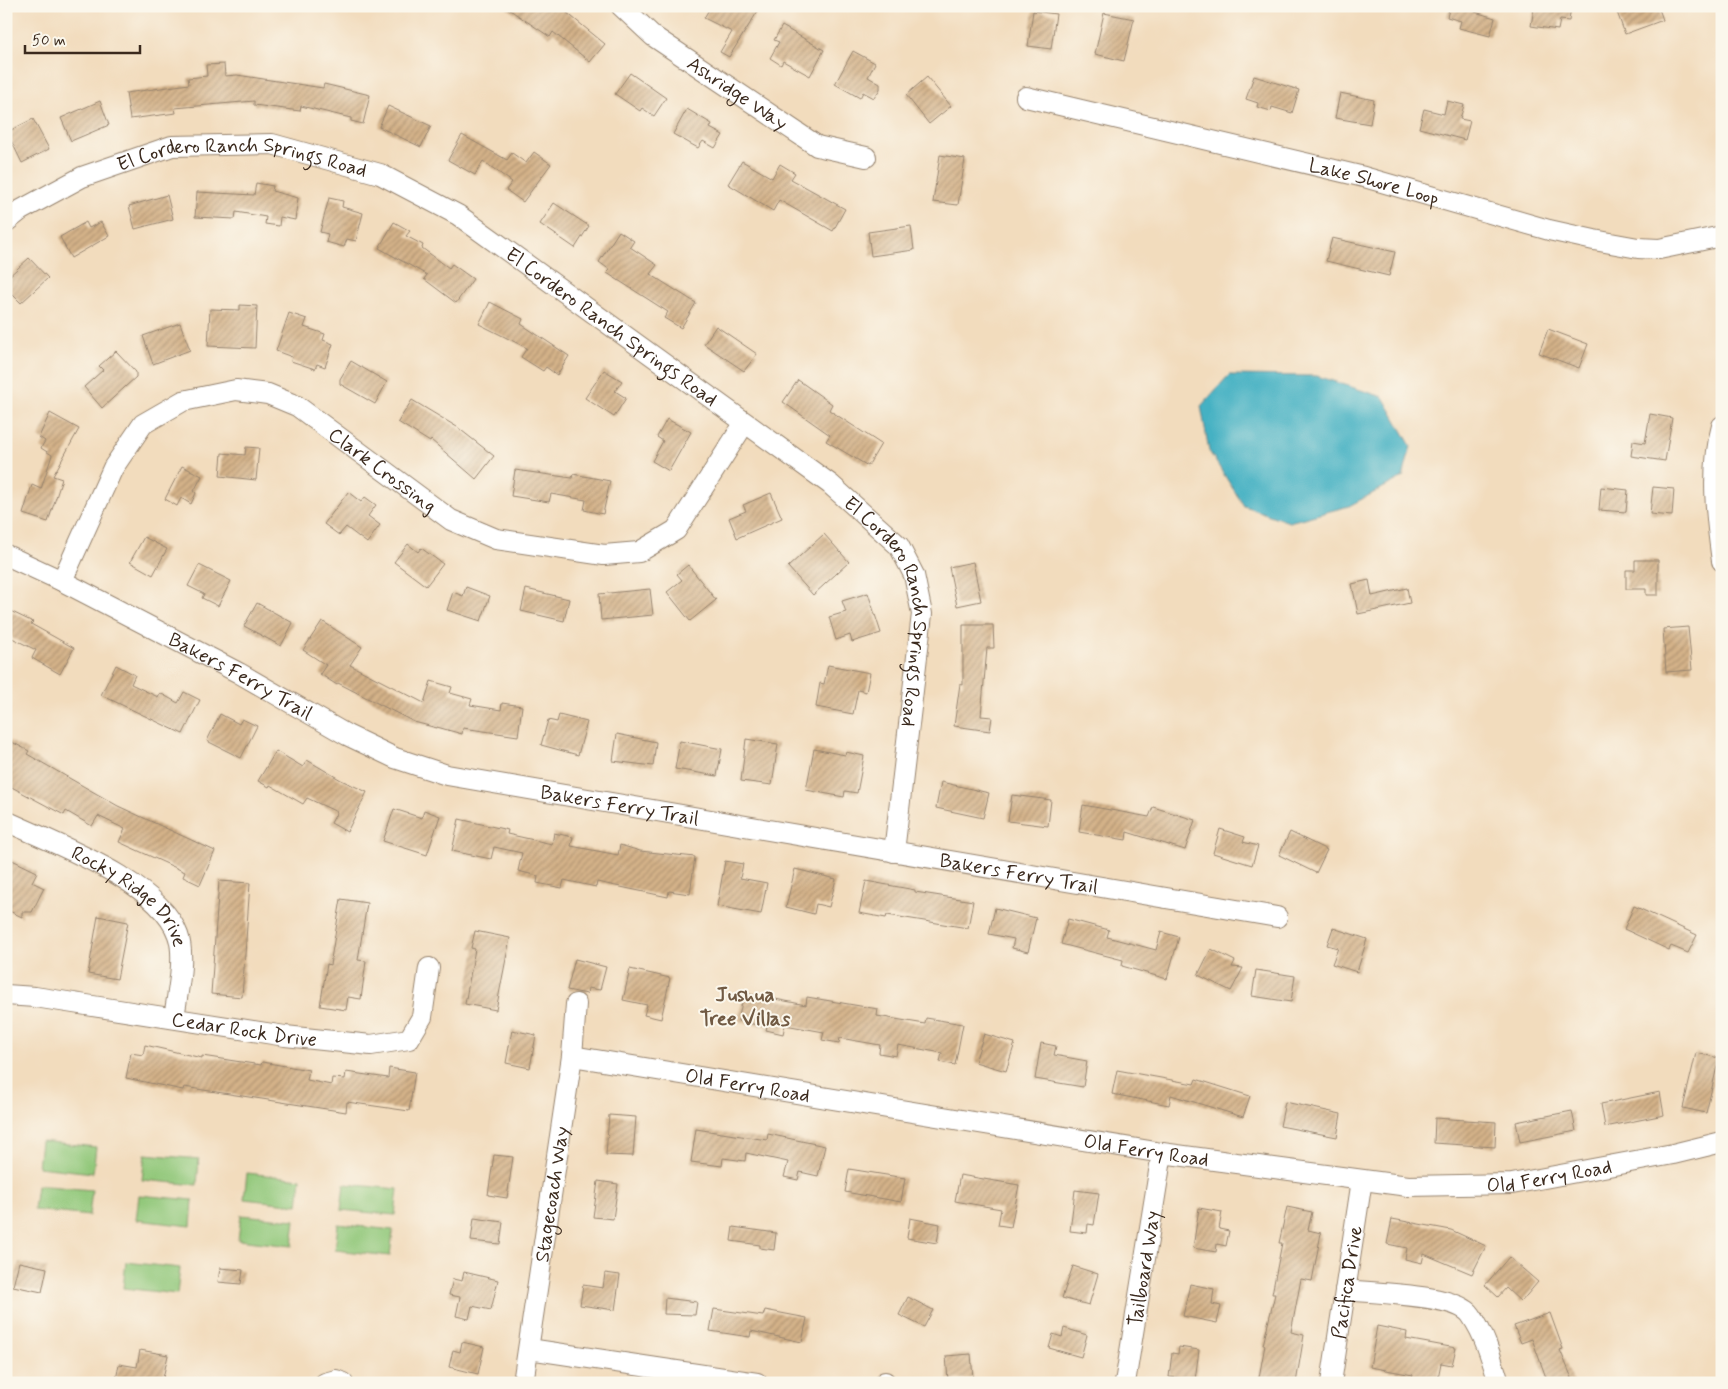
<svg xmlns="http://www.w3.org/2000/svg" width="1728" height="1389" viewBox="0 0 1728 1389" font-family="Mynerve,sans-serif">
	<style>
		.grass { fill: #92c87a; stroke: #66794c }
		.water { fill: #45b1c3; stroke: #406e70 }
		.building { fill: url(#building-hatch) }
		.lines { fill: none; stroke-linecap: round; stroke-linejoin: round }
		.minor-casing { stroke: #96836e; stroke-width: 22 }
		.minor { stroke: #fff; stroke-width: 20 }
		.labels { text-anchor: middle; stroke-width: 4; stroke-linejoin: round; paint-order: stroke }
		.street-label { font-size: 20px; fill: #3b2a1e; stroke: #fbf7ec }
		.neighbourhood-label { font-size: 21px; font-weight: bold; fill: #715a43; stroke: #fbf7ec }
	</style>
	<defs>
		<pattern id="building-hatch" width="6" height="6" patternUnits="userSpaceOnUse" patternTransform="scale(1.25)"><rect width="6" height="6" fill="#d4b289"/><path d="M-1 1l2-2M0 6l6-6M5 7l2-2" fill="none" stroke="#ad916f"/></pattern>
	</defs>
	<rect width="100%" height="100%" fill="#fbf7ec"/>
	<filter id="ink" filterUnits="userSpaceOnUse"><feTurbulence type="fractalNoise" baseFrequency=".02" numOctaves="2"/><feDisplacementMap in="SourceGraphic" scale="10" xChannelSelector="R" yChannelSelector="G"/><feConvolveMatrix kernelMatrix="1 2 1 2 8 2 1 2 1" color-interpolation-filters="sRGB"/></filter>
	<filter id="wash" filterUnits="userSpaceOnUse"><feTurbulence type="fractalNoise" baseFrequency=".0096" numOctaves="4" result="noise"/><feDisplacementMap in="SourceGraphic" scale="20" xChannelSelector="R" yChannelSelector="G"/><feGaussianBlur stdDeviation="1.12" result="paint"/><feColorMatrix in="noise" values="0 0 0 0 0 0 0 0 0 0 0 0 0 0 0 0 0 1.4 0 .05"/><feComposite in="paint" operator="in"/></filter>
	<g filter="url(#wash)">
		<rect width="100%" height="100%" fill="#f2dcbd"/>
		<g class="grass">
			<polygon points="41,1141 96,1147 93,1173 38,1167"/>
			<polygon points="145,1154 199,1159 197,1185 142,1180"/>
			<polygon points="247,1173 301,1179 298,1205 244,1199"/>
			<polygon points="344,1184 398,1189 395,1215 341,1210"/>
			<polygon points="37,1185 92,1190 89,1216 34,1210"/>
			<polygon points="139,1195 193,1200 191,1226 136,1220"/>
			<polygon points="241,1215 295,1220 292,1246 238,1240"/>
			<polygon points="338,1224 393,1230 390,1256 335,1250"/>
			<polygon points="126,1262 180,1268 177,1294 123,1288"/>
		</g>
		<polygon class="water" points="1229,375 1317,376 1383,397 1411,446 1403,477 1349,506 1289,522 1244,506 1209,451 1201,406"/>
		<g id="blocks">
			<g class="building">
				<polygon points="504,6 570,6 566,12 605,44 590,62 553,32 550,37"/>
				<polygon points="711,6 761,6 729,57 720,52 732,32 704,18"/>
				<polygon points="1450,6 1477,6 1475,12 1495,18 1490,36 1459,28 1461,21 1447,17"/>
				<polygon points="1551,6 1571,6 1569,21 1560,20 1558,30 1531,26 1534,8 1551,10"/>
				<polygon points="1633,6 1658,6 1663,20 1625,34 1617,12"/>
				<polygon points="1033,11 1056,14 1051,49 1028,46"/>
				<polygon points="1104,13 1134,19 1124,61 1095,54"/>
				<polygon points="782,26 824,50 810,76 783,61 781,65 770,58 779,42 774,40"/>
				<polygon points="853,51 875,63 868,77 880,84 880,89 874,98 863,92 860,98 835,84"/>
				<polygon points="224,64 225,76 237,75 323,88 324,84 370,95 363,124 351,121 351,118 301,106 300,111 254,105 254,101 175,108 176,113 130,119 126,93 189,84 188,78 207,76 206,65"/>
				<polygon points="630,73 666,98 654,116 642,108 640,111 615,94"/>
				<polygon points="1254,76 1299,90 1292,113 1272,107 1271,111 1257,107 1258,103 1246,99"/>
				<polygon points="927,77 951,106 929,124 906,95"/>
				<polygon points="1340,93 1374,100 1370,124 1335,118"/>
				<polygon points="100,101 109,125 71,141 61,118"/>
				<polygon points="1447,101 1464,105 1460,119 1470,121 1465,140 1419,128 1424,109 1444,114"/>
				<polygon points="388,106 431,126 421,147 379,127"/>
				<polygon points="687,109 712,124 710,128 723,135 715,148 703,141 698,148 673,134"/>
				<polygon points="33,119 49,149 22,163 7,132"/>
				<polygon points="462,135 507,160 512,153 526,163 534,152 551,164 523,202 506,190 512,182 483,161 475,175 448,160"/>
				<polygon points="940,155 965,159 958,205 933,202"/>
				<polygon points="742,161 772,178 780,164 795,173 791,179 845,209 833,231 779,200 773,211 728,184"/>
				<polygon points="256,183 273,186 272,191 298,198 295,220 280,217 279,226 265,224 266,217 236,212 235,219 195,217 197,192 254,195"/>
				<polygon points="167,195 173,219 135,229 129,206"/>
				<polygon points="329,198 343,201 342,207 363,213 356,241 347,239 344,247 326,242 328,234 320,232"/>
				<polygon points="554,203 589,226 575,248 540,224"/>
				<polygon points="86,222 89,228 101,222 109,236 71,258 60,237"/>
				<polygon points="394,222 410,231 406,236 423,245 422,248 449,268 452,264 473,279 456,303 424,279 427,275 379,248"/>
				<polygon points="911,226 914,250 871,256 868,232"/>
				<polygon points="619,231 634,241 630,247 657,265 650,274 696,303 681,328 664,318 668,312 607,273 610,270 599,262"/>
				<polygon points="1332,238 1395,252 1389,276 1326,261"/>
				<polygon points="29,258 48,278 21,303 6,288 6,279"/>
				<polygon points="490,302 523,319 521,324 569,356 557,375 546,367 543,371 521,357 527,348 479,324"/>
				<polygon points="240,305 257,306 255,348 208,346 210,309 240,310"/>
				<polygon points="289,313 307,319 304,327 325,334 323,340 333,344 325,367 317,364 315,369 291,361 292,357 276,351"/>
				<polygon points="180,323 190,350 153,364 143,336"/>
				<polygon points="716,326 757,354 744,371 704,344"/>
				<polygon points="1548,329 1588,344 1579,368 1539,353"/>
				<polygon points="116,351 136,372 136,377 102,408 84,387 103,370 99,366"/>
				<polygon points="351,361 387,382 375,404 340,384 340,379"/>
				<polygon points="604,370 622,381 615,391 626,398 614,417 585,398"/>
				<polygon points="798,380 832,404 829,410 881,444 868,466 826,441 830,435 783,402"/>
				<polygon points="412,400 457,427 494,456 476,479 431,440 430,442 398,422"/>
				<polygon points="50,413 79,429 53,476 62,479 48,522 23,514 32,485 41,489 52,455 41,448 45,441 39,437"/>
				<polygon points="1650,414 1672,418 1665,461 1631,456 1633,441 1645,443"/>
				<polygon points="667,419 691,432 669,471 652,461 663,441 657,437"/>
				<polygon points="246,447 259,448 256,480 220,476 222,453 245,455"/>
				<polygon points="182,466 202,476 194,491 196,493 191,504 181,498 177,506 165,499"/>
				<polygon points="515,470 572,478 573,474 610,481 603,514 584,510 586,500 551,494 549,502 511,496"/>
				<polygon points="1601,487 1628,490 1626,512 1599,510"/>
				<polygon points="1653,487 1674,489 1672,516 1650,514"/>
				<polygon points="348,492 361,502 365,497 376,505 368,516 380,525 367,543 346,527 339,535 324,524"/>
				<polygon points="771,493 782,518 737,538 729,518 746,511 743,505"/>
				<polygon points="824,534 849,562 813,595 788,567"/>
				<polygon points="144,537 167,549 153,575 130,562"/>
				<polygon points="408,544 418,552 421,548 443,564 426,586 394,562"/>
				<polygon points="1635,560 1658,560 1658,595 1646,595 1646,589 1626,589 1626,570 1635,570"/>
				<polygon points="973,562 981,601 957,606 949,567"/>
				<polygon points="199,565 231,581 218,606 202,598 204,594 188,586"/>
				<polygon points="688,565 716,600 690,621 667,592 682,580 677,574"/>
				<polygon points="1369,580 1372,596 1407,588 1410,603 1358,614 1352,584"/>
				<polygon points="466,587 490,596 481,621 447,610 453,592 463,596"/>
				<polygon points="526,589 569,599 564,621 521,611"/>
				<polygon points="650,589 653,615 601,620 599,594"/>
				<polygon points="868,593 881,633 852,642 850,635 836,640 829,617 846,612 842,601"/>
				<polygon points="257,603 293,623 281,646 244,626"/>
				<polygon points="6,609 33,622 31,624 74,648 60,674 32,658 36,650 6,635"/>
				<polygon points="322,621 362,647 350,665 424,703 431,681 452,687 450,693 472,699 470,705 501,710 502,703 522,706 518,736 463,728 462,734 437,727 437,728 414,722 338,683 337,685 320,674 326,665 303,650"/>
				<polygon points="963,625 993,625 994,648 987,648 981,716 992,717 990,731 954,726 960,684 963,685"/>
				<polygon points="1688,627 1692,670 1666,672 1663,629"/>
				<polygon points="116,665 135,675 131,684 158,697 160,693 178,703 184,692 200,700 183,734 101,695"/>
				<polygon points="828,665 870,673 866,692 858,690 853,714 816,707 820,683 824,684"/>
				<polygon points="220,714 239,724 242,719 257,726 241,758 207,741"/>
				<polygon points="559,715 587,722 578,755 541,745 548,720 557,722"/>
				<polygon points="617,734 656,742 653,766 613,761"/>
				<polygon points="746,739 778,744 772,785 741,781"/>
				<polygon points="10,741 29,751 27,754 118,806 215,851 200,885 183,877 185,872 119,842 125,829 98,816 92,826 66,811 64,815 6,784 6,748"/>
				<polygon points="680,741 722,749 717,776 675,769"/>
				<polygon points="814,749 845,755 846,752 864,756 857,793 845,791 844,797 806,790"/>
				<polygon points="276,751 303,767 307,760 341,780 367,792 347,832 331,823 337,812 307,798 303,804 270,785 269,787 258,781"/>
				<polygon points="941,782 989,793 983,818 936,808"/>
				<polygon points="1012,795 1051,800 1048,826 1008,821"/>
				<polygon points="1083,805 1149,817 1153,807 1195,820 1185,850 1127,832 1126,840 1079,832"/>
				<polygon points="394,809 422,818 424,810 440,816 427,855 383,841"/>
				<polygon points="459,819 508,830 507,834 552,844 554,833 573,837 571,846 618,855 620,845 640,851 695,857 690,894 669,891 668,897 597,882 596,887 564,880 562,888 537,883 538,876 518,871 522,853 494,847 491,859 452,851"/>
				<polygon points="1220,829 1245,837 1243,842 1258,846 1252,865 1213,853"/>
				<polygon points="1290,832 1327,850 1316,873 1279,855"/>
				<polygon points="6,857 37,872 32,882 44,888 32,912 22,912 22,917 7,910"/>
				<polygon points="725,861 743,864 740,878 767,883 761,914 717,906"/>
				<polygon points="795,869 836,879 829,907 816,904 814,914 786,907"/>
				<polygon points="219,881 250,883 242,997 211,994"/>
				<polygon points="866,881 915,890 915,892 973,901 968,928 887,915 886,918 859,913"/>
				<polygon points="341,899 367,903 358,960 366,961 361,999 348,997 346,1010 320,1006 327,964 330,965"/>
				<polygon points="1634,906 1697,935 1688,953 1671,946 1669,950 1624,929"/>
				<polygon points="995,908 1036,918 1028,952 1012,948 1014,939 989,934"/>
				<polygon points="98,916 128,922 117,979 88,974"/>
				<polygon points="1068,919 1109,930 1107,937 1156,950 1161,932 1179,937 1167,979 1122,966 1123,960 1061,944"/>
				<polygon points="1333,928 1367,939 1357,972 1332,964 1338,948 1327,945"/>
				<polygon points="475,931 510,938 496,1010 465,1004 475,949 471,948"/>
				<polygon points="1211,949 1235,961 1232,967 1243,968 1231,991 1198,975"/>
				<polygon points="575,959 606,967 600,990 588,988 587,994 567,990"/>
				<polygon points="630,969 670,978 661,1019 644,1015 647,1005 623,1000"/>
				<polygon points="1256,970 1295,976 1291,1002 1252,996"/>
				<polygon points="744,993 806,1005 807,997 866,1007 878,1009 877,1016 925,1024 926,1018 963,1024 955,1065 940,1062 942,1053 898,1045 896,1056 879,1053 880,1045 840,1038 839,1043 822,1040 824,1032 785,1025 783,1034 766,1030 767,1027 738,1021"/>
				<polygon points="512,1030 536,1035 530,1068 506,1063"/>
				<polygon points="984,1034 1015,1043 1006,1071 975,1062"/>
				<polygon points="1041,1043 1056,1046 1054,1055 1087,1061 1083,1087 1035,1079"/>
				<polygon points="145,1045 202,1058 202,1056 261,1065 262,1062 309,1070 307,1080 331,1085 332,1078 345,1079 346,1072 388,1078 389,1068 415,1072 409,1111 347,1102 346,1112 184,1087 183,1090 126,1078 131,1053 143,1055"/>
				<polygon points="1696,1053 1719,1058 1706,1113 1683,1108"/>
				<polygon points="1117,1070 1194,1084 1196,1079 1250,1096 1243,1117 1171,1095 1169,1105 1112,1094"/>
				<polygon points="1660,1092 1664,1115 1605,1127 1601,1104"/>
				<polygon points="1285,1102 1341,1114 1337,1137 1280,1126"/>
				<polygon points="1572,1111 1576,1131 1520,1142 1516,1122"/>
				<polygon points="609,1115 636,1117 633,1156 606,1155"/>
				<polygon points="1435,1118 1496,1122 1495,1147 1434,1143"/>
				<polygon points="696,1129 767,1140 768,1134 825,1146 818,1176 800,1172 798,1180 784,1177 788,1162 746,1153 745,1161 723,1158 722,1166 691,1162"/>
				<polygon points="494,1155 513,1157 507,1198 488,1195"/>
				<polygon points="849,1169 905,1178 901,1202 845,1192"/>
				<polygon points="960,1175 1019,1185 1011,1227 998,1225 1001,1209 955,1201"/>
				<polygon points="598,1181 618,1184 613,1219 593,1217"/>
				<polygon points="1075,1190 1099,1193 1094,1225 1088,1224 1087,1233 1070,1231"/>
				<polygon points="1287,1207 1312,1212 1308,1230 1321,1233 1312,1281 1301,1279 1291,1332 1304,1335 1296,1383 1258,1383 1265,1345 1263,1345 1275,1294 1272,1294 1282,1243 1279,1243"/>
				<polygon points="1199,1208 1222,1212 1219,1229 1229,1231 1226,1246 1217,1244 1216,1252 1193,1248"/>
				<polygon points="474,1218 503,1222 500,1244 471,1241"/>
				<polygon points="910,1218 940,1224 937,1243 907,1238"/>
				<polygon points="1392,1219 1451,1230 1486,1246 1472,1274 1424,1254 1422,1263 1405,1259 1407,1248 1387,1244"/>
				<polygon points="733,1227 776,1233 774,1250 760,1248 760,1245 731,1241"/>
				<polygon points="1509,1257 1538,1282 1521,1302 1506,1288 1498,1297 1485,1285"/>
				<polygon points="19,1262 47,1268 42,1292 13,1286"/>
				<polygon points="1073,1266 1098,1274 1089,1305 1062,1298"/>
				<polygon points="220,1268 243,1270 241,1284 218,1282"/>
				<polygon points="464,1272 498,1280 491,1310 472,1306 469,1319 456,1316 460,1297 449,1295 453,1279 462,1281"/>
				<polygon points="605,1273 620,1275 615,1310 580,1305 583,1285 603,1288"/>
				<polygon points="1190,1284 1214,1289 1212,1304 1221,1306 1217,1323 1183,1316"/>
				<polygon points="908,1297 933,1310 924,1327 899,1315"/>
				<polygon points="665,1298 697,1302 695,1315 664,1314"/>
				<polygon points="714,1309 763,1316 765,1310 807,1318 802,1342 751,1331 750,1337 710,1331"/>
				<polygon points="1550,1313 1563,1349 1560,1350 1574,1383 1548,1383 1532,1339 1521,1343 1514,1326"/>
				<polygon points="1377,1326 1407,1332 1406,1339 1456,1348 1452,1365 1441,1363 1437,1383 1412,1378 1413,1375 1370,1367"/>
				<polygon points="1064,1328 1087,1335 1081,1357 1049,1348 1053,1334 1062,1337"/>
				<polygon points="462,1342 484,1347 478,1374 449,1367 453,1350 460,1352"/>
				<polygon points="1179,1347 1199,1350 1195,1380 1169,1377 1172,1353 1178,1354"/>
				<polygon points="140,1350 168,1355 162,1383 129,1383 116,1380 119,1364 137,1367"/>
				<polygon points="971,1354 973,1378 948,1380 946,1356"/>
			</g>
		</g>
	</g>
	<g filter="url(#ink)">
		<use href="#blocks" fill-opacity="0" stroke="#96836e" stroke-width="1"/>
		<g class="lines">
			<defs>
				<g id="minor">
					<path id="s1" d="M621 6 653 36 817 146 866 157"/>
					<path id="s2" d="M1026 97 1364 177 1549 230 1594 240 1638 248 1659 249 1722 236"/>
					<path id="s3" d="M6 222 21 210 82 177 172 146 272 144 380 174 458 215 830 484 899 546 914 575 922 614 894 852"/>
					<path d="M1722 426C1710 470 1716 517 1722 561"/>
					<path id="s4" d="M6 555 62 581 239 673 347 735 395 758 447 775 1277 917"/>
					<path id="s5" d="M62 581 113 468 143 424 183 401 236 390 268 394 297 406 451 520 496 539 604 555 639 552 676 530 744 424"/>
					<path id="s6" d="M6 821C55 844 159 881 178 935 186 957 177 995 174 1018"/>
					<path id="s7" d="M6 995 35 997 285 1036 371 1045 409 1039 422 1017 429 968"/>
					<path id="s8" d="M572 1056 1162 1153 1408 1186 1512 1184 1673 1154 1722 1142"/>
					<path d="M1345 1290C1371 1293 1457 1294 1471 1315 1485 1335 1492 1360 1499 1383"/>
					<polyline points="529,1349 757,1383"/>
					<polyline points="325,1383 336,1380 343,1383"/>
					<path id="s9" d="M523 1383 572 1056 576 1004"/>
					<polyline points="885,1383 885,1382"/>
					<path id="s10" d="M1125 1383 1162 1153"/>
					<path id="s11" d="M1331 1383 1362 1180"/>
				</g>
			</defs>
			<use href="#minor" class="minor-casing"/>
			<use href="#minor" class="minor"/>
		</g>
	</g>
	<g class="labels">
		<g class="street-label">
			<text dy="7" stroke="none"><textPath href="#s1" startOffset="146">Ashridge Way</textPath></text>
			<text dy="7" stroke="none"><textPath href="#s3" startOffset="254">El Cordero Ranch Springs Road</textPath></text>
			<text dy="7" stroke="none"><textPath href="#s2" startOffset="358">Lake Shore Loop</textPath></text>
			<text dy="7" stroke="none"><textPath href="#s3" startOffset="674">El Cordero Ranch Springs Road</textPath></text>
			<text dy="7" stroke="none"><textPath href="#s5" startOffset="448">Clark Crossing</textPath></text>
			<text dy="7" stroke="none"><textPath href="#s3" startOffset="1094">El Cordero Ranch Springs Road</textPath></text>
			<text dy="7" stroke="none"><textPath href="#s4" startOffset="264">Bakers Ferry Trail</textPath></text>
			<text dy="7" stroke="none"><textPath href="#s4" startOffset="669">Bakers Ferry Trail</textPath></text>
			<text dy="7" stroke="none"><textPath href="#s4" startOffset="1074">Bakers Ferry Trail</textPath></text>
			<text dy="7" stroke="none"><textPath href="#s6" startOffset="148">Rocky Ridge Drive</textPath></text>
			<text dy="7" stroke="none"><textPath href="#s7" startOffset="241">Cedar Rock Drive</textPath></text>
			<text dy="7" stroke="none"><textPath href="#s8" startOffset="178">Old Ferry Road</textPath></text>
			<text dy="7" stroke="none"><textPath href="#s8" startOffset="582">Old Ferry Road</textPath></text>
			<text dy="7" stroke="none"><textPath href="#s8" startOffset="988">Old Ferry Road</textPath></text>
			<text dy="7" stroke="none"><textPath href="#s9" startOffset="191">Stagecoach Way</textPath></text>
			<text dy="7" stroke="none"><textPath href="#s10" startOffset="116">Tailboard Way</textPath></text>
			<text dy="7" stroke="none"><textPath href="#s11" startOffset="102">Pacifica Drive</textPath></text>
		</g>
		<g class="neighbourhood-label">
			<text x="745" y="1001">Jushua<tspan x="745" dy="24">Tree Villas</tspan></text>
		</g>
	</g>
	<rect width="1728" height="1389" fill="none" stroke="#fbf7ec" stroke-width="25"/>
	<path d="M25 45v8h115v-8" fill="none" stroke="#3b2a1e" stroke-width="2.5"/>
	<text x="32" y="45" font-size="15" fill="#3b2a1e" stroke="#fbf7ec" stroke-width="4" paint-order="stroke">50 m</text>
</svg>
